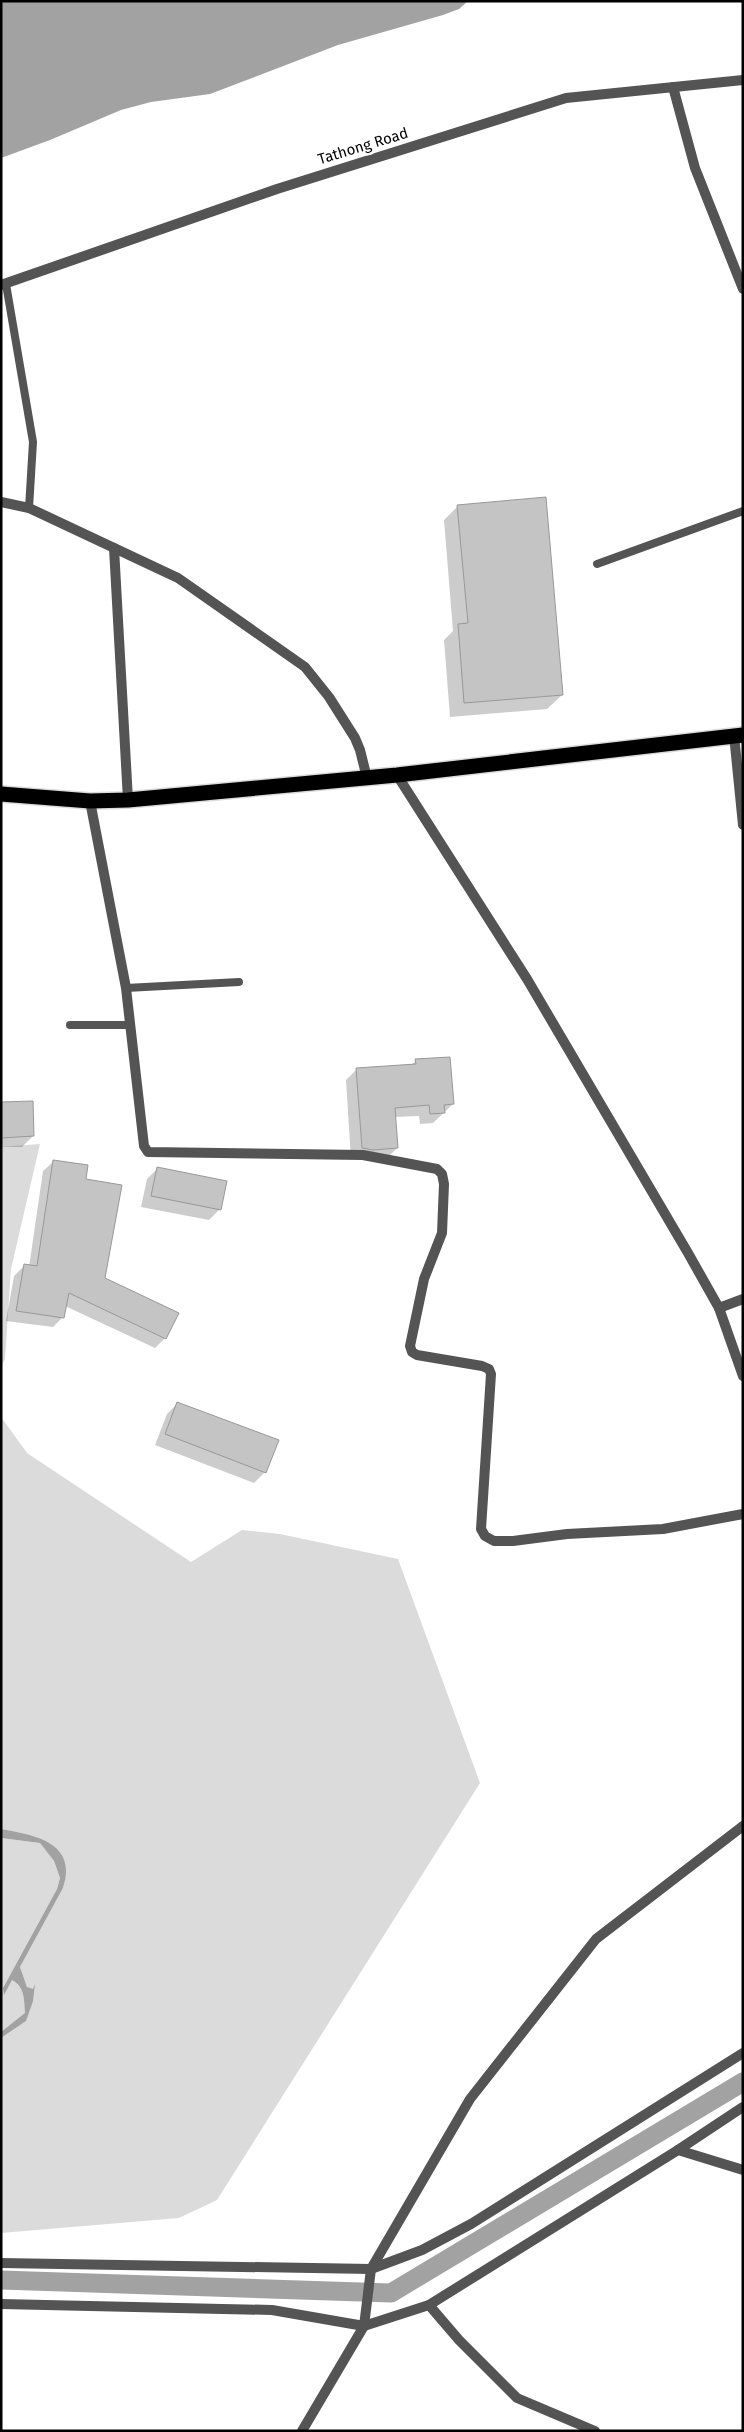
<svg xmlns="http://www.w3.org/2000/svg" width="744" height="2432" viewBox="0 0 744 2432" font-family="'Fira Sans',sans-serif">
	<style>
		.green { fill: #dbdbdb }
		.water { fill: #a2a2a2 }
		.shadow { fill: #0003 }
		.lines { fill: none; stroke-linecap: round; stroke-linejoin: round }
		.canal { stroke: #a2a2a2; stroke-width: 19 }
		.building { fill: #c4c4c4; stroke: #989898 }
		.highway-casing { stroke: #dbdbdb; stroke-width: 18 }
		.lane { stroke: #545454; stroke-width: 8 }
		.street { stroke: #545454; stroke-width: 10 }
		.highway { stroke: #000; stroke-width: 15 }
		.labels { text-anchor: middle; stroke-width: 5; stroke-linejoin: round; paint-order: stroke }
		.street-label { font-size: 15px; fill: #000; stroke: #fff }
	</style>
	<rect width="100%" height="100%" fill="#fff"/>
	<g class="green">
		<polygon points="40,1144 11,1269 5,1359 1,1367 1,1147"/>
		<path d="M1 1417 27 1453 191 1562 242 1530 280 1534 398 1559 480 1783 217 2200 179 2218 1 2233V2038L26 2021 33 1990 27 1987 20 1967 63 1888C76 1848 33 1835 1 1829Z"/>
		<path d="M1 1838 40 1843 54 1861 60 1878 57 1889 3 1988 12 1980C25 1988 24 1999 25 2014L1 2032Z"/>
	</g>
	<g class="water">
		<polygon points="1,1 468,1 459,9 443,15 338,45 210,94 151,102 121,110 50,140 1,158"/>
		<path d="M1 1829C34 1835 78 1842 63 1888L20 1967 27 1987 33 1989 35 1984 33 2001 26 2021 1 2038V2032L25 2013C24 2000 25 1987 12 1980L4 1995 3 1988 57 1889 60 1878 54 1861 40 1843 1 1838Z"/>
	</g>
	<g class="shadow">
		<polygon points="458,506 562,695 547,709 450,717 444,640 453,631 444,520"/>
		<polygon points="416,1061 453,1104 433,1123 420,1124 419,1116 394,1117 397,1148 386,1159 351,1159 346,1080 357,1069 411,1065"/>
		<polygon points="1,1103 33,1136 22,1147 1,1147"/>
		<polygon points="54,1161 85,1180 104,1279 165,1338 155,1348 65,1306 63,1317 53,1327 6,1321 14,1276 24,1266 29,1267 43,1171"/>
		<polygon points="158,1168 220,1209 209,1220 141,1207 147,1179"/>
		<polygon points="178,1403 265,1472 254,1483 155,1445 167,1414"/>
	</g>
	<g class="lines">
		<polyline class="canal" points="1,2280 391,2293 743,2082"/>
	</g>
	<g class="building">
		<polygon points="546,497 563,695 464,703 458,624 468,623 457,505"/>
		<polygon points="450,1057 454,1104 444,1105 445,1113 430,1114 429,1105 395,1108 398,1148 373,1150 362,1148 356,1068 416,1064 415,1059"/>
		<polygon points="33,1101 34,1136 1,1138 1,1102"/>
		<polygon points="53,1160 88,1165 86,1179 122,1185 105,1278 179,1313 166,1339 69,1293 64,1318 16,1311 24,1264 37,1266"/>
		<polygon points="157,1167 227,1181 221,1210 151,1196"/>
		<polygon points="177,1402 279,1440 266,1473 165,1434"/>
	</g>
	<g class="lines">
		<defs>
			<polyline id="highway" points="1,794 90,801 128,800 397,775 743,735"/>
		</defs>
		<use href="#highway" class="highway-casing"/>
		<g class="lane">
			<polyline points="6,284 33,442 29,508"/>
			<polyline points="597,564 743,511"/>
			<polyline points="126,988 239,982"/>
			<polyline points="70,1025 131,1025"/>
		</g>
		<g class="street">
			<polyline points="673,87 695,168 743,289"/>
			<polyline points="1,285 277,189 566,98 743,80"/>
			<polyline points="1,502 29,508 178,578 305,667 329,697 355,738 360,750 367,778"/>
			<polyline points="114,548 128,800"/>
			<polyline points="734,735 743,825"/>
			<polyline points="397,775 527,979 688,1253 719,1308 743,1376"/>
			<polyline points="90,801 126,988 144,1146 148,1152 363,1155 437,1169 442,1174 444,1184 442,1233 424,1279 410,1346 412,1352 417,1355 482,1366 489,1369 491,1374 481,1529 485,1536 494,1541 513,1541 567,1534 663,1529 743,1514"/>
			<polyline points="719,1308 743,1299"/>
			<polyline points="678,2150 743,2107"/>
			<polyline points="1,2263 371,2269 422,2250 471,2224 743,2053"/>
			<polyline points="1,2304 272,2310 364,2326 429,2305 678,2150 743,2170"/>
			<polyline points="429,2305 459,2340 517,2398 595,2431"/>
			<polyline points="302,2431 364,2326 371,2269 470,2099 596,1939 743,1826"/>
		</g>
		<use href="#highway" class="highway"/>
	</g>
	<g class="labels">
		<g class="street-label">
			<text transform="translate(363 146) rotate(-17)" y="5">Tathong Road</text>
		</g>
	</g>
	<rect width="744" height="2432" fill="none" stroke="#000000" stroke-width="5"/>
</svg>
